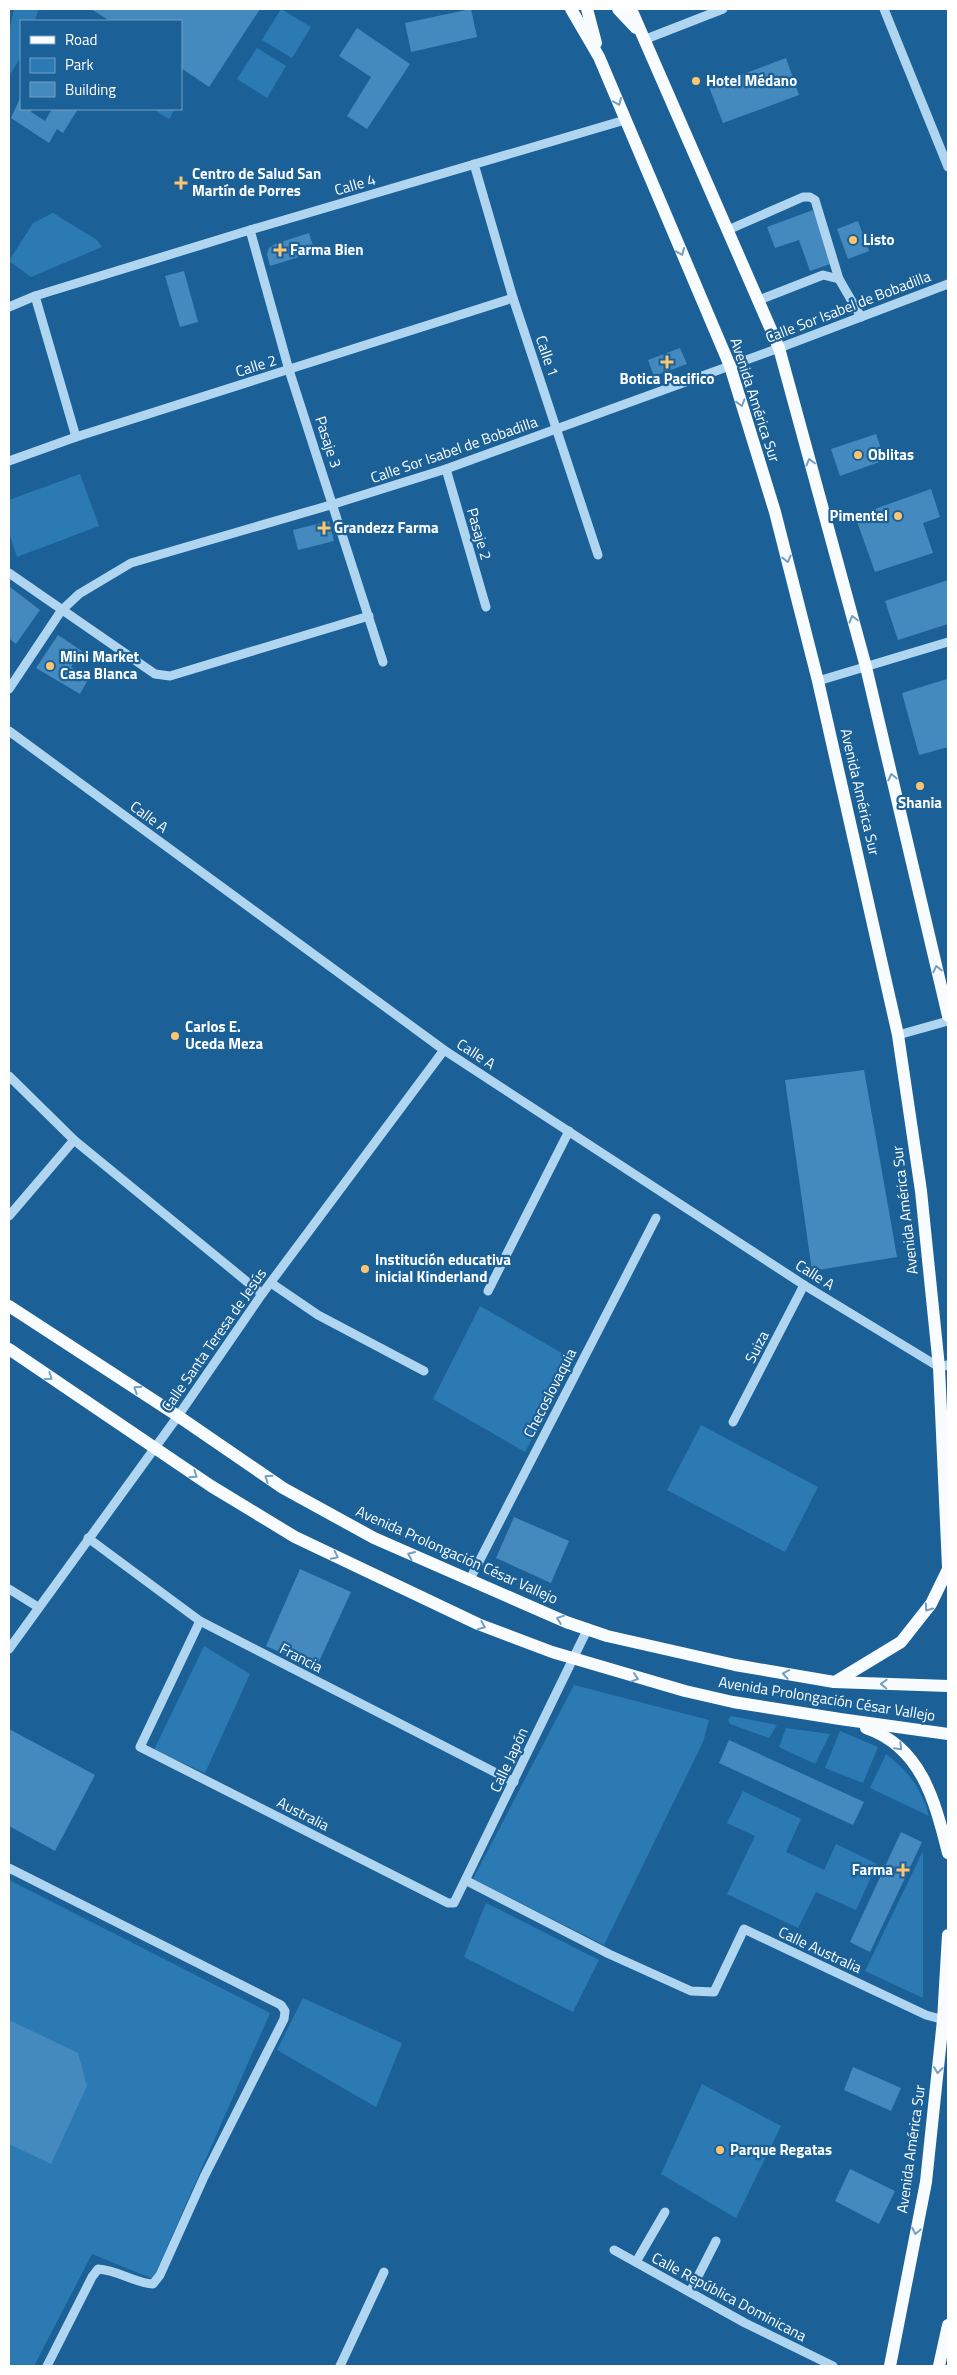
<svg xmlns="http://www.w3.org/2000/svg" width="957" height="2375" viewBox="0 0 957 2375" font-family="'Titillium Web',sans-serif">
	<style>
		.green { fill: #2b7ab4 }
		.building { fill: #448abf }
		.lines { fill: none; stroke-linecap: round; stroke-linejoin: round }
		.minor { stroke: #afd5f0; stroke-width: 9 }
		.major { stroke: #f9fcff; stroke-width: 12 }
		.oneway { stroke: #749fc1 }
		.poi-dot { fill: #ffc46f; stroke: #1b6198; stroke-width: 2 }
		.labels { text-anchor: middle; stroke-width: 4.5; stroke-linejoin: round; paint-order: stroke }
		.poi-label { font-size: 15px; font-weight: bold; fill: #fff; stroke: #1b6198; text-anchor: start }
		.street-label { font-size: 15px; fill: #fff; stroke: #1b6198 }
	</style>
	<rect width="100%" height="100%" fill="#1b6198"/>
	<g class="green">
		<polygon points="14,9 38,10 35,21 21,21 21,57 9,76 9,32"/>
		<polygon points="281,9 311,27 292,58 262,40"/>
		<polygon points="257,48 286,66 267,98 237,79"/>
		<polygon points="153,109 175,109 169,119"/>
		<polygon points="53,213 97,240 102,247 31,277 9,261 33,223"/>
		<polygon points="80,474 99,526 17,557 9,533 9,500"/>
		<polygon points="480,1306 574,1360 525,1452 433,1399"/>
		<polygon points="701,1425 818,1487 785,1552 667,1490"/>
		<polygon points="204,1646 250,1674 205,1773 154,1750"/>
		<polygon points="574,1685 709,1720 703,1742 604,1945 473,1879"/>
		<polygon points="731,1716 777,1725 769,1738 730,1724 728,1720"/>
		<polygon points="786,1728 830,1734 815,1764 779,1747"/>
		<polygon points="840,1731 878,1747 863,1783 825,1768"/>
		<path d="M886 1754C908 1771 922 1789 929 1816L870 1788Z"/>
		<polygon points="743,1791 801,1819 786,1852 824,1870 836,1844 877,1864 856,1910 816,1892 798,1928 727,1894 755,1836 727,1823"/>
		<polygon points="923,1851 923,1998 865,1971"/>
		<polygon points="9,1880 270,2013 153,2279 92,2254 34,2366 9,2366"/>
		<polygon points="486,1903 599,1960 573,2012 464,1957"/>
		<polygon points="303,1998 402,2043 376,2107 277,2050"/>
		<polygon points="702,2084 781,2126 736,2218 661,2174"/>
	</g>
	<g class="building">
		<polygon points="91,9 260,9 209,87 181,68 181,21 110,21"/>
		<polygon points="471,9 477,37 411,52 405,23"/>
		<polygon points="357,28 410,64 367,129 347,116 371,77 339,56"/>
		<polygon points="786,58 799,95 723,123 709,87"/>
		<polygon points="21,96 21,109 33,109 31,112 45,121 52,109 78,109 63,133 57,129 49,143 11,118"/>
		<polygon points="813,210 833,263 810,271 799,240 775,248 767,227"/>
		<polygon points="858,221 869,251 848,259 837,229"/>
		<polygon points="309,233 315,252 270,266 267,254 269,248 275,244"/>
		<polygon points="184,271 198,322 180,327 165,276"/>
		<polygon points="680,348 687,364 654,376 648,360"/>
		<polygon points="876,434 885,460 840,476 831,449"/>
		<polygon points="931,489 940,517 923,523 933,553 875,572 855,516"/>
		<polygon points="329,521 334,541 298,550 293,530"/>
		<polygon points="948,580 948,624 898,640 885,601"/>
		<polygon points="10,587 40,610 16,644 9,638"/>
		<polygon points="58,635 82,651 71,667 89,678 80,694 36,668"/>
		<polygon points="947,679 948,747 919,755 902,693"/>
		<polygon points="864,1070 897,1257 812,1271 785,1080"/>
		<polygon points="514,1517 569,1541 551,1583 496,1558"/>
		<polygon points="300,1569 351,1592 316,1668 266,1646"/>
		<polygon points="9,1729 95,1775 55,1851 9,1826"/>
		<polygon points="729,1740 864,1802 853,1825 719,1763"/>
		<polygon points="901,1832 922,1842 870,1952 850,1942"/>
		<polygon points="9,2020 78,2053 87,2086 51,2164 9,2144"/>
		<polygon points="853,2067 901,2088 891,2111 844,2090"/>
		<polygon points="850,2169 895,2191 879,2224 835,2201"/>
	</g>
	<g class="lines">
		<g class="minor">
			<polyline points="884,9 948,167"/>
			<polyline points="646,39 723,9"/>
			<polyline points="474,164 513,298 598,555"/>
			<polyline points="250,230 289,370 383,662"/>
			<polyline points="728,230 803,197 810,197 815,200 839,279"/>
			<polyline points="35,296 76,437"/>
			<polyline points="759,300 823,275 839,279 861,317"/>
			<polyline points="9,307 35,296 250,230 625,120"/>
			<polyline points="9,461 76,437 513,298"/>
			<polyline points="446,469 486,607"/>
			<polyline points="9,573 155,674 170,676 369,616"/>
			<polyline points="818,681 948,642"/>
			<polyline points="9,689 61,611 79,594 131,563 334,504 446,469 779,348 948,284"/>
			<polyline points="9,731 444,1050 804,1285 939,1367 948,1365"/>
			<polyline points="898,1035 948,1021"/>
			<polyline points="9,1076 74,1140 262,1294"/>
			<polyline points="9,1216 74,1140"/>
			<polyline points="271,1283 318,1315 424,1371"/>
			<polyline points="488,1291 569,1131"/>
			<polyline points="733,1422 804,1285"/>
			<polyline points="88,1538 200,1621 514,1782"/>
			<polyline points="469,1581 656,1218"/>
			<polyline points="9,1589 38,1607"/>
			<polyline points="200,1621 140,1747 448,1903 454,1903 588,1628"/>
			<polyline points="9,1649 178,1416 262,1294 444,1050"/>
			<path d="M9 1868 281 2005 285 2011 284 2019 204 2177 160 2275 153 2284C134 2283 118 2270 98 2269L92 2277 47 2366"/>
			<polyline points="467,1881 609,1954 691,1991 714,1992 744,1929 926,2015 948,2021"/>
			<polyline points="614,2250 745,2323 833,2366"/>
			<polyline points="636,2262 665,2212"/>
			<polyline points="690,2292 716,2241"/>
			<polyline points="340,2366 384,2272"/>
		</g>
		<g class="major">
			<polyline points="571,9 599,57 730,366 775,512 818,681 898,1035 921,1191 939,1367 948,1567"/>
			<polyline points="587,9 596,43"/>
			<polyline points="618,9 636,28"/>
			<polyline points="631,9 779,348 866,667 948,1016"/>
			<polyline points="9,1306 178,1416 283,1488 374,1538 566,1622 607,1636 735,1665 834,1682 948,1686"/>
			<polyline points="9,1349 211,1486 295,1537 478,1624 552,1652 685,1691 733,1702 840,1719 948,1734"/>
			<polyline points="835,1682 901,1642 931,1604 948,1569"/>
			<path d="M866 1728C922 1747 935 1802 948 1853"/>
			<polyline points="890,2366 926,2182 943,2020 948,1935"/>
			<polyline points="939,2366 948,2325"/>
		</g>
	</g>
	<defs><path id="oneway-chevron" d="M-2-3.5L2.5 0L-2 3.5" fill="none" stroke-width="1.6" stroke-linecap="round" stroke-linejoin="round" transform="scale(1.25)"/></defs>
	<g class="oneway">
		<use href="#oneway-chevron" transform="translate(618 102) rotate(67)"/>
		<use href="#oneway-chevron" transform="translate(681 252) rotate(67)"/>
		<use href="#oneway-chevron" transform="translate(741 403) rotate(73)"/>
		<use href="#oneway-chevron" transform="translate(810 462) rotate(-105)"/>
		<use href="#oneway-chevron" transform="translate(787 559) rotate(76)"/>
		<use href="#oneway-chevron" transform="translate(853 619) rotate(-105)"/>
		<use href="#oneway-chevron" transform="translate(892 777) rotate(-103)"/>
		<use href="#oneway-chevron" transform="translate(937 969) rotate(-103)"/>
		<use href="#oneway-chevron" transform="translate(49 1377) rotate(34)"/>
		<use href="#oneway-chevron" transform="translate(137 1389) rotate(-147)"/>
		<use href="#oneway-chevron" transform="translate(194 1475) rotate(34)"/>
		<use href="#oneway-chevron" transform="translate(268 1478) rotate(-146)"/>
		<use href="#oneway-chevron" transform="translate(411 1555) rotate(-156)"/>
		<use href="#oneway-chevron" transform="translate(335 1556) rotate(26)"/>
		<use href="#oneway-chevron" transform="translate(928 1608) rotate(125)"/>
		<use href="#oneway-chevron" transform="translate(560 1619) rotate(-159)"/>
		<use href="#oneway-chevron" transform="translate(482 1626) rotate(22)"/>
		<use href="#oneway-chevron" transform="translate(786 1674) rotate(-170)"/>
		<use href="#oneway-chevron" transform="translate(635 1678) rotate(18)"/>
		<use href="#oneway-chevron" transform="translate(884 1684) rotate(-178)"/>
		<use href="#oneway-chevron" transform="translate(899 1747) rotate(45)"/>
		<use href="#oneway-chevron" transform="translate(938 2070) rotate(96)"/>
		<use href="#oneway-chevron" transform="translate(916 2231) rotate(101)"/>
	</g>
	<g class="poi-dot">
		<circle cx="696" cy="81" r="5"/>
		<path d="M178.5 175.5h5v5h5v5h-5v5h-5v-5h-5v-5h5z"/>
		<circle cx="853" cy="240" r="5"/>
		<path d="M277.5 242.5h5v5h5v5h-5v5h-5v-5h-5v-5h5z"/>
		<path d="M664.5 354.5h5v5h5v5h-5v5h-5v-5h-5v-5h5z"/>
		<circle cx="858" cy="455" r="5"/>
		<circle cx="898" cy="516" r="5"/>
		<path d="M321.5 520.5h5v5h5v5h-5v5h-5v-5h-5v-5h5z"/>
		<circle cx="50" cy="666" r="5"/>
		<circle cx="920" cy="786" r="5"/>
		<circle cx="175" cy="1036" r="5"/>
		<circle cx="365" cy="1269" r="5"/>
		<path d="M900.5 1862.5h5v5h5v5h-5v5h-5v-5h-5v-5h5z"/>
		<circle cx="720" cy="2150" r="5"/>
	</g>
	<g class="labels">
		<g class="poi-label">
			<text x="706" y="86">Hotel Médano</text>
			<text x="192" y="179">Centro de Salud San<tspan x="192" dy="17">Martín de Porres</tspan></text>
			<text x="863" y="245">Listo</text>
			<text x="290" y="255">Farma Bien</text>
			<text x="667" y="384" text-anchor="middle">Botica Pacifico</text>
			<text x="868" y="460">Oblitas</text>
			<text x="888" y="521" text-anchor="end">Pimentel</text>
			<text x="334" y="533">Grandezz Farma</text>
			<text x="60" y="662">Mini Market<tspan x="60" dy="17">Casa Blanca</tspan></text>
			<text x="920" y="808" text-anchor="middle">Shania</text>
			<text x="185" y="1032">Carlos E.<tspan x="185" dy="17">Uceda Meza</tspan></text>
			<text x="375" y="1265">Institución educativa<tspan x="375" dy="17">inicial Kinderland</tspan></text>
			<text x="893" y="1875" text-anchor="end">Farma</text>
			<text x="730" y="2155">Parque Regatas</text>
		</g>
		<g class="street-label">
			<text transform="translate(355 185) rotate(-16)" y="5">Calle 4</text>
			<text transform="translate(848 307) rotate(-21)" y="5">Calle Sor Isabel de Bobadilla</text>
			<text transform="translate(547 356) rotate(71)" y="5">Calle 1</text>
			<text transform="translate(256 366) rotate(-17)" y="5">Calle 2</text>
			<text transform="translate(755 400) rotate(72)" y="5">Avenida América Sur</text>
			<text transform="translate(328 442) rotate(72)" y="5">Pasaje 3</text>
			<text transform="translate(454 450) rotate(-19)" y="5">Calle Sor Isabel de Bobadilla</text>
			<text transform="translate(479 534) rotate(74)" y="5">Pasaje 2</text>
			<text transform="translate(860 792) rotate(77)" y="5">Avenida América Sur</text>
			<text transform="translate(149 817) rotate(36)" y="5">Calle A</text>
			<text transform="translate(476 1054) rotate(33)" y="5">Calle A</text>
			<text transform="translate(905 1210) rotate(-97)" y="5">Avenida América Sur</text>
			<text transform="translate(815 1275) rotate(32)" y="5">Calle A</text>
			<text transform="translate(214 1340) rotate(-55)" y="5">Calle Santa Teresa de Jesús</text>
			<text transform="translate(757 1347) rotate(-63)" y="5">Suiza</text>
			<text transform="translate(550 1393) rotate(-63)" y="5">Checoslovaquia</text>
			<text transform="translate(457 1555) rotate(24)" y="5">Avenida Prolongación César Vallejo</text>
			<text transform="translate(301 1658) rotate(27)" y="5">Francia</text>
			<text transform="translate(827 1699) rotate(9)" y="5">Avenida Prolongación César Vallejo</text>
			<text transform="translate(509 1760) rotate(-65)" y="5">Calle Japón</text>
			<text transform="translate(303 1814) rotate(27)" y="5">Australia</text>
			<text transform="translate(820 1950) rotate(25)" y="5">Calle Australia</text>
			<text transform="translate(911 2149) rotate(-82)" y="5">Avenida América Sur</text>
			<text transform="translate(729 2297) rotate(28)" y="5">Calle República Dominicana</text>
		</g>
	</g>
	<rect width="957" height="2375" fill="none" stroke="#ffffff" stroke-width="20"/>
	<rect x="20" y="20" width="162" height="90" fill="#1b6198" stroke="#76a0c1"/>
	<rect x="30" y="36" width="25" height="8" fill="#f9fcff" stroke="#76a0c1"/>
	<text x="65" y="45" font-size="15" fill="#ffffff">Road</text>
	<rect x="30" y="58" width="25" height="15" fill="#2b7ab4" stroke="#76a0c1"/>
	<text x="65" y="70" font-size="15" fill="#ffffff">Park</text>
	<rect x="30" y="82" width="25" height="15" fill="#448abf" stroke="#76a0c1"/>
	<text x="65" y="95" font-size="15" fill="#ffffff">Building</text>
</svg>
